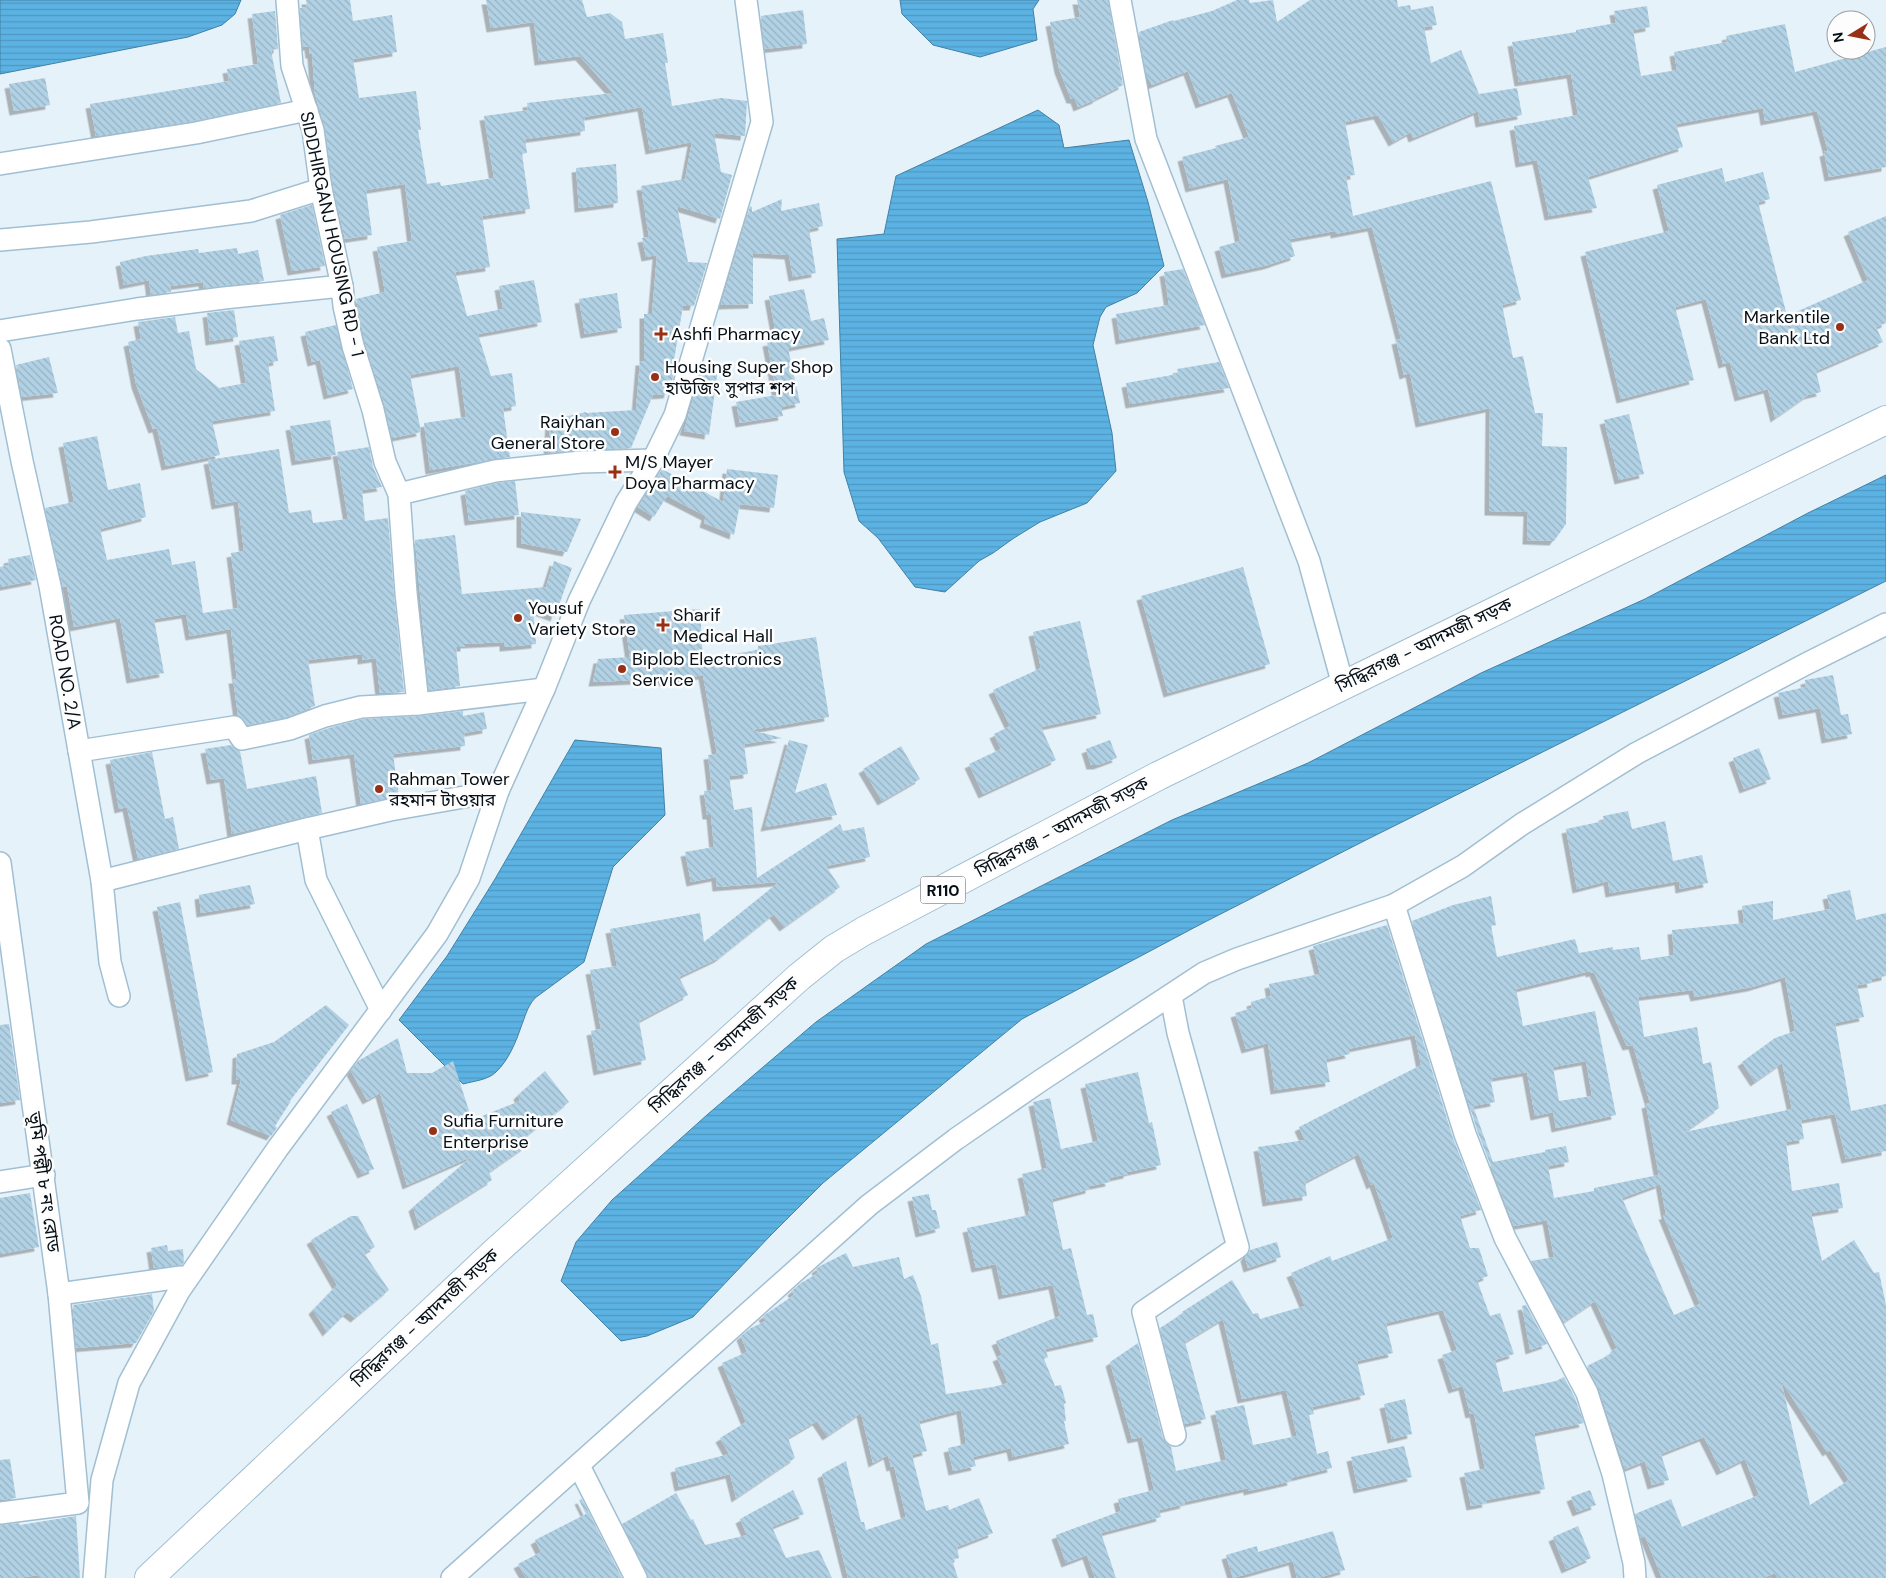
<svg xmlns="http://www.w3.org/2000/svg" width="1886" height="1578" viewBox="0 0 1886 1578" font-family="'DM Sans','Noto Sans Bengali',sans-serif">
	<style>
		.water { fill: url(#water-rules); stroke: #4281a5 }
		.building { fill: url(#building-back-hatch); fill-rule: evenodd; filter: url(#shadow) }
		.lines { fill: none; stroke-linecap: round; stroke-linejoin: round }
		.minor-casing { stroke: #a1bfd2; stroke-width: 24 }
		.primary-casing { stroke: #a1bfd2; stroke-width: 30 }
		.minor { stroke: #fff; stroke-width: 21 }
		.primary { stroke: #fff; stroke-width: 28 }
		.poi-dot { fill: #983018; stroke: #fdfdfd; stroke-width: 2 }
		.labels { text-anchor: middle; stroke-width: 5; stroke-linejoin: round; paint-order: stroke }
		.shield { fill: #fdfdfd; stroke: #4f565b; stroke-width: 1 }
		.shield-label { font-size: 16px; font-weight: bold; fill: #050f16 }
		.street-label { font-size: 18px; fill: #050f16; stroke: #fdfdfd }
		.poi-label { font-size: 18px; fill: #050f16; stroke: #fdfdfd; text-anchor: start }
	</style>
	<defs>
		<pattern id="water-rules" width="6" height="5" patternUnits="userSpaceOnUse" patternTransform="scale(1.25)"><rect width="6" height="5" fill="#5cb2e2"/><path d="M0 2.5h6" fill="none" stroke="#4e98c1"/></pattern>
		<pattern id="building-back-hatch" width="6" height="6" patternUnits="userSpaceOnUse" patternTransform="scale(1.25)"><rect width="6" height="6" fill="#b1d1e4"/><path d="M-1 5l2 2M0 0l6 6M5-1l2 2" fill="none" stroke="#97b2c3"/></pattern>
		<filter id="shadow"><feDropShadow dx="-4.5" dy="4.5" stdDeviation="0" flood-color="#0004"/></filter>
	</defs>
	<rect width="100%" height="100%" fill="#e6f2fa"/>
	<g class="water">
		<polygon points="0,0 241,0 235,14 222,25 188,37 0,74"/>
		<polygon points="900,0 1039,0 1033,9 1037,40 980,57 933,45 902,14"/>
		<polygon points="1038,110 1059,125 1064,148 1129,140 1148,202 1164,266 1137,293 1106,307 1100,317 1093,345 1112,433 1116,471 1087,503 1040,522 1014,538 993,553 979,561 945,592 915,587 878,538 859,521 844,472 837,239 884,234 896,176"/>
		<polygon points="1886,475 1886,581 1368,839 1203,923 1022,1019 823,1183 770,1236 693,1317 647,1336 621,1341 561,1281 576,1242 612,1200 708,1114 816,1022 926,944 1172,820 1308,763 1481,673 1645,599 1808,513"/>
		<path d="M575 740 661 748 665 815 613 867 584 962 535 998C527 1007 525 1017 521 1027 516 1042 508 1061 496 1072 488 1080 474 1081 463 1084L399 1020 447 956 495 879Z"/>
	</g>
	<g class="building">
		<polygon points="306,0 350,0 353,21 392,15 397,52 353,59 359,98 416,91 421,130 418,130 427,184 440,182 441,186 494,178 484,116 528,110 527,103 613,93 580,56 539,61 534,22 491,28 486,0 582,0 587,17 610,13 622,22 625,39 663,33 668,63 665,63 672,106 721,98 747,101 745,136 714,133 721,172 732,175 720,219 677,206 688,262 707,263 694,306 683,306 674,360 674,364 677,364 668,394 653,395 631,448 581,450 548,453 550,420 586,412 586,413 636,410 640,361 644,361 644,314 652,314 657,255 646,257 642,238 649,237 641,186 685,179 692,142 650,150 642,107 584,117 585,131 525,139 527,153 522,154 530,209 482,216 490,267 455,272 467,316 503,309 499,286 534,280 542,322 478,334 491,376 512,373 516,406 503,408 510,457 430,470 424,423 466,417 459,366 410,375 421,432 392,438 385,406 365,343 356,299 385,292 377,247 412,241 405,184 366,190 372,235 345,239 333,187 325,128 315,94 312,54 310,54 309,46 303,47 300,8 307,7"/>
		<polygon points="1077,0 1108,0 1123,85 1097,98 1097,99 1078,107 1075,99 1071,99 1059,69 1050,22 1080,17"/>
		<polygon points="1237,0 1249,0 1250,3 1273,0 1277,22 1310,0 1397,0 1398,7 1410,5 1411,10 1433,6 1437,25 1424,27 1431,63 1461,50 1479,94 1517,88 1522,115 1480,123 1478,111 1413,138 1411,132 1393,142 1378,115 1345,122 1355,175 1346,176 1353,216 1491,181 1521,300 1502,305 1513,358 1523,356 1535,413 1543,413 1542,446 1567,447 1566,524 1554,541 1527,540 1528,512 1489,511 1490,408 1420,423 1410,373 1404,375 1396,340 1401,339 1372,227 1335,234 1335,231 1290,239 1295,256 1268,265 1226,274 1219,247 1240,241 1228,179 1190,188 1182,157 1216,148 1215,146 1249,137 1232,93 1200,104 1188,71 1152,85 1146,74 1139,32 1173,20 1174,21 1212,11"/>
		<polygon points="1647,6 1650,27 1633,30 1641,76 1677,70 1674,52 1727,42 1726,36 1785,24 1795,72 1886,47 1886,167 1829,177 1824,152 1828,151 1817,111 1765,121 1763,108 1676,124 1683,147 1588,177 1597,208 1549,216 1537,160 1520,163 1514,126 1578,115 1571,74 1519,82 1512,42 1576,32 1576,30 1616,23 1614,11"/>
		<polygon points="803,10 807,44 765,49 761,16"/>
		<polygon points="275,11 278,49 271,50 281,103 194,121 96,136 90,104 229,81 227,69 258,64 252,14"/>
		<polygon points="45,78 50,105 14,111 9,84"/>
		<polygon points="616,164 618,203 579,208 576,168"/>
		<polygon points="1722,168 1725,182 1763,172 1770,199 1758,202 1787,316 1868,280 1848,232 1886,216 1886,323 1876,327 1883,342 1816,371 1821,392 1808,395 1775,418 1768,389 1739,397 1730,362 1723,364 1706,299 1675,307 1694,380 1621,399 1585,252 1669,231 1657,185"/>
		<polygon points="782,199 781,211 819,203 823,226 809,229 816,273 793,277 789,255 753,253 753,304 721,305 750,206 752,207 752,212"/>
		<polygon points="312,205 325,266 292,271 280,215"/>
		<polygon points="237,248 238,254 258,250 264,281 204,288 203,282 170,286 171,292 151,295 149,280 124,285 120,262 146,256 198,249 199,253"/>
		<polygon points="1183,269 1205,325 1120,340 1116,314 1169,305 1164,272"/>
		<polygon points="804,289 811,321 824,318 829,340 788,348 800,403 781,407 783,416 740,423 736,402 777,395 767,342 777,340 769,296"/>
		<polygon points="617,293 622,328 585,334 579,299"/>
		<polygon points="234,310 238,337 210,341 207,313"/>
		<polygon points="175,317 178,333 189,331 196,369 219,388 246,383 239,341 274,336 278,361 268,363 275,411 212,421 220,455 166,466 157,428 153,429 136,384 128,342 141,339 138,322"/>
		<polygon points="336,325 353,389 328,395 320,360 312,362 305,332"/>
		<polygon points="49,357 58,393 22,397 16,365"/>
		<polygon points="1219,362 1229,388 1130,404 1126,383 1178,374 1177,369"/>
		<polygon points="702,368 718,368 709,435 684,431"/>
		<polygon points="1629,414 1644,474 1619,480 1604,420"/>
		<polygon points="330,420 336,455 296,461 290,426"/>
		<polygon points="97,436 108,490 140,483 146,517 100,529 107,560 169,549 172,565 195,561 203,613 238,608 231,553 244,551 238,501 216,505 208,460 279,449 289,513 311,510 313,523 348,519 337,452 369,447 373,467 382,487 362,490 365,521 388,518 394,594 404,692 380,693 376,658 362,660 362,654 308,660 315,706 287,717 248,725 238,715 233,679 237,679 231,629 190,636 186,614 154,619 164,673 131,679 120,618 74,627 67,586 63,587 45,508 74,502 63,443"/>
		<polygon points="662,469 723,502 727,469 778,475 774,508 740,504 734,535 704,523 706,516 667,496 654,517 638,507"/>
		<polygon points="515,481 519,515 469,521 465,491 497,483"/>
		<polygon points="521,512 581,519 567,552 521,543"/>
		<polygon points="455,535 462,594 546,587 554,561 572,568 555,617 533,609 536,644 504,647 504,642 465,644 465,647 456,647 460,686 429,690 415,540"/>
		<polygon points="30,555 36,580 0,587 0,567 9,565 8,559"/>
		<polygon points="1243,567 1270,664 1168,693 1141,596"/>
		<polygon points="700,609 703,659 758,650 758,646 816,637 829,717 751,730 782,738 744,744 748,774 729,776 734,810 752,807 757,878 840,824 843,831 864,827 870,857 826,866 840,887 784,927 774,914 719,958 679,977 688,995 639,1021 646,1060 598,1071 591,1031 601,1029 590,970 617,966 610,929 700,913 704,942 779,882 717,887 716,877 691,882 685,852 714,847 711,815 707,815 704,791 712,790 708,755 717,754 703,675 664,682 663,679 593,682 598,659 630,657 624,615"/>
		<polygon points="1080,621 1101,714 1041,727 1056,760 983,794 969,764 1001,749 994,734 1010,726 993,690 1041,668 1033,632"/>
		<polygon points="1833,675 1841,715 1848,714 1852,734 1826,739 1820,708 1783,715 1778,693 1806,687 1805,680"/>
		<polygon points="463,711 463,716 484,712 487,729 464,733 465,746 393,754 399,796 361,804 354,754 313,760 309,735 329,728 363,719 419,716"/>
		<polygon points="789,740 808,745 795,793 826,783 837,815 765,827"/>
		<polygon points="1110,740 1117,758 1098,765 1091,765 1086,749"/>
		<polygon points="231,745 240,751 247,789 316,776 322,813 232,834 224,778 211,780 205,749"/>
		<polygon points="901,746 920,779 882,801 863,769"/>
		<polygon points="1759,748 1771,779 1744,789 1733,758"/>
		<polygon points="152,752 165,819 173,817 179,849 138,859 127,807 119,809 110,760"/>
		<polygon points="1628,811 1632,829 1665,821 1673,861 1702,855 1708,883 1680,889 1679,881 1610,893 1608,881 1577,889 1566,829 1604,821 1603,816"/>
		<polygon points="250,885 255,904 201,913 199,895"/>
		<path d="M1850 890 1856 920 1886 913V976L1871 979 1872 983 1857 985 1864 1017 1835 1023 1851 1111 1886 1104V1151L1846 1159 1835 1114 1801 1120 1804 1139 1786 1142 1792 1191 1839 1183 1843 1208 1811 1213 1822 1261 1854 1240 1874 1273 1879 1272 1886 1305V1578H1778L1775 1573 1763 1578H1662L1645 1536 1641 1538 1635 1514 1671 1499 1682 1527 1759 1495 1745 1459 1721 1471 1704 1437 1661 1454 1669 1480 1652 1485 1645 1461 1625 1469 1599 1389 1587 1366 1611 1354 1610 1352 1617 1348 1595 1301 1564 1322 1531 1261 1554 1257 1547 1220 1514 1226 1477 1130 1412 921 1453 905 1491 896 1496 925 1491 926 1497 957 1575 939 1579 953 1613 947V950L1639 947 1641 960 1674 955 1672 930 1744 923 1742 906 1773 901V920L1830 909 1827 895ZM1590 971V973L1594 972 1627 1046 1633 1045 1650 1103 1646 1104 1666 1215H1663L1700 1304 1674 1315 1622 1198 1660 1184 1658 1175 1594 1188V1191L1554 1198 1548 1166 1569 1162 1566 1146 1545 1150V1152L1493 1162 1473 1106 1495 1102 1491 1082 1493 1081 1492 1078 1527 1072 1535 1116 1553 1112 1556 1128 1616 1115 1595 1011 1523 1026 1516 989ZM1785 977 1795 1031 1775 1038 1742 1062 1755 1082 1782 1063 1792 1109 1685 1132 1719 1108 1711 1062 1703 1064 1697 1027 1644 1037 1638 997 1693 990 1695 997 1752 987ZM1586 1061 1592 1096 1559 1101 1553 1067ZM1781 1380 1827 1452 1830 1450 1849 1480 1810 1505Z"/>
		<polygon points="180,902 213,1072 190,1077 157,907"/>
		<polygon points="1387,925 1453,1138 1481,1210 1460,1216 1470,1248 1479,1248 1488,1276 1477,1280 1490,1316 1500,1313 1514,1354 1495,1360 1503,1392 1556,1381 1564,1377 1575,1398 1584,1423 1534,1433 1545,1489 1486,1500 1487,1503 1471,1506 1464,1473 1485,1469 1474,1413 1470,1414 1463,1386 1453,1389 1442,1355 1457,1350 1443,1310 1386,1323 1393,1353 1357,1361 1365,1395 1312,1407 1314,1414 1309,1415 1317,1454 1328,1451 1332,1468 1291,1478 1292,1481 1248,1491 1248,1488 1184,1502 1185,1504 1159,1510 1161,1517 1101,1533 1116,1578 1095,1578 1087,1555 1066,1563 1056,1535 1121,1511 1118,1499 1154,1490 1142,1437 1132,1439 1110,1362 1138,1343 1163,1438 1166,1443 1171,1447 1176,1471 1226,1460 1215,1411 1244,1405 1253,1445 1297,1436 1286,1390 1242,1399 1223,1319 1185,1342 1206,1419 1185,1424 1160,1328 1183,1313 1182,1312 1232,1280 1253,1314 1258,1313 1260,1319 1305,1306 1291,1273 1330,1256 1332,1261 1393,1238 1374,1183 1371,1185 1359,1154 1305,1182 1307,1196 1267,1202 1258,1147 1305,1140 1299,1127 1421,1065 1415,1035 1348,1049 1350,1054 1326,1059 1330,1082 1275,1090 1268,1043 1246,1049 1235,1013 1252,1008 1251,1002 1271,996 1269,984 1320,974 1313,946"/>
		<polygon points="326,1005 349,1025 289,1102 291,1101 275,1126 277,1128 271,1136 231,1120 241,1080 236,1080 237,1054 274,1042"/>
		<polygon points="9,1024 20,1100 0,1103 0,1025"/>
		<polygon points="398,1038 407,1073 432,1073 453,1061 472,1120 520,1101 518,1095 545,1071 569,1102 524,1138 526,1146 489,1172 492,1180 419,1226 413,1207 471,1157 407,1185 380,1093 367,1100 351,1071 358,1061"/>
		<polygon points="1138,1072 1149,1123 1152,1122 1161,1165 1128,1172 1128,1174 1109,1178 1110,1182 1090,1186 1090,1189 1052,1199 1063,1250 1071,1248 1087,1315 1093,1314 1098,1337 1045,1349 1048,1357 1044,1359 1055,1386 1061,1385 1066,1403 1064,1404 1066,1421 1064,1421 1069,1444 1013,1457 1011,1448 973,1457 976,1466 953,1471 948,1448 966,1444 961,1410 919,1421 927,1451 912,1455 926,1511 948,1505 949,1510 979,1498 993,1533 957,1547 959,1558 952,1560 958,1578 848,1578 822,1474 846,1461 861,1522 864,1522 866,1530 906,1517 894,1466 891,1467 888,1455 873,1463 861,1413 827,1436 817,1421 788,1438 795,1458 736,1498 730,1474 679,1487 675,1468 729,1454 720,1438 746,1422 722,1363 747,1352 741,1336 751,1328 766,1321 763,1316 794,1295 792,1291 801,1283 818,1273 816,1269 820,1266 846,1253 853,1267 899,1257 904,1279 913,1275 921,1296 931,1345 938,1343 946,1394 993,1387 1008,1383 997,1357 1002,1355 996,1341 1060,1316 1053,1285 1003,1295 996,1264 976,1268 967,1228 1029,1215 1028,1212 1030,1211 1022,1174 1047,1168 1033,1102 1050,1098 1061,1149 1098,1141 1085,1084"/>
		<polygon points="347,1104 374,1169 362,1174 331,1112"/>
		<polygon points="30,1193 39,1247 0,1254 0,1198"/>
		<polygon points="929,1194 932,1210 936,1210 940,1228 920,1233 912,1197"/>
		<polygon points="351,1216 358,1216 375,1247 364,1253 389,1290 355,1318 347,1312 327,1332 313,1310 337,1285 311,1240"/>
		<polygon points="1277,1242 1281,1257 1248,1268 1245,1257 1250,1250"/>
		<polygon points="167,1245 168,1251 183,1249 184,1262 182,1265 154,1268 151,1248"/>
		<polygon points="152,1294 154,1311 136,1343 76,1348 73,1305"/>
		<polygon points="1526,1305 1547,1344 1530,1350 1522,1306"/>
		<polygon points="1405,1399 1412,1434 1392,1439 1384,1404"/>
		<polygon points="1404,1446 1412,1477 1358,1489 1351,1457"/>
		<polygon points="10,1459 16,1498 0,1500 0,1460"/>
		<polygon points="793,1490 804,1514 772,1527 786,1558 819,1550 832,1578 648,1578 622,1524 676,1493 691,1520 693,1519 705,1545 747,1535 740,1519"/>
		<polygon points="1590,1490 1596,1505 1577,1512 1571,1497"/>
		<polygon points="582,1499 622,1578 526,1578 518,1564 541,1552 535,1540 586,1514 579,1500"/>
		<polygon points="76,1516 80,1578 38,1578 38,1575 18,1578 0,1578 0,1525 19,1523 20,1525"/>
		<polygon points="1578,1526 1591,1558 1566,1569 1553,1537"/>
		<polygon points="1333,1531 1345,1570 1318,1578 1297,1578 1293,1561 1233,1578 1226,1555 1257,1546 1258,1552"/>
	</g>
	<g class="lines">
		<defs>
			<g id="minor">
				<polyline points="287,0 292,66 313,130 321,189 342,286 344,306 353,346 373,410 385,462 399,494 406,593 418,704"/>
				<polyline points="1120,0 1146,139 1309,561 1343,685"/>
				<polyline points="0,164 196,133 307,110"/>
				<polyline points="0,240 91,232 251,211 321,189"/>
				<polyline points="0,331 137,309 224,298 342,286"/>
				<polyline points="0,349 22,461 50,586 102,881 110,962 119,996"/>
				<polyline points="399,494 495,471 581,462 653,460"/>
				<polyline points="79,751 234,727 242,739 290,729 325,716 361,707 418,704 544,689"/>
				<polyline points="307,829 390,810 498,791"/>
				<polyline points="0,863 59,1294 78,1503 0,1513"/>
				<polyline points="102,881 307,829 316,880 381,1010"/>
				<polyline points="1394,905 1465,1134 1505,1238 1587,1393 1613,1474 1634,1563 1635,1578"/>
				<polyline points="1171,996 1178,1033 1238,1247 1143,1312 1175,1435"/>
				<polyline points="0,1182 44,1175"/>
				<polyline points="59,1294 181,1277"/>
				<polyline points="579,1466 636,1578"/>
				<polyline points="94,1578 102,1480 129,1383 179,1291 278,1148 437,934 469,878 498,791 544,689 579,601 626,503 653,460 675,415 762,122 746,0"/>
				<polyline points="452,1578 869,1205 956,1139 1040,1081 1204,973 1237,959 1394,905 1463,866 1522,824 1637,753 1806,664 1886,624"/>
			</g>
			<polyline id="primary" points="149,1578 493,1254 799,977 834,949 864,931 1158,776 1886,420"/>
		</defs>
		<use href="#minor" class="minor-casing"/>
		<use href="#primary" class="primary-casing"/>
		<use href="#minor" class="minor"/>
		<use href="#primary" class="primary"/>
	</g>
	<g class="poi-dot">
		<circle cx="1840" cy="327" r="5"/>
		<path d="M658.5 326.5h5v5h5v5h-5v5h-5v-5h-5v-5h5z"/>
		<circle cx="655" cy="377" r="5"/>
		<circle cx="615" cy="432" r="5"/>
		<path d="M612.5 464.5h5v5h5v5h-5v5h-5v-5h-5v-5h5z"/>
		<circle cx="518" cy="618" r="5"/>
		<path d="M660.5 617.5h5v5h5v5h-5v5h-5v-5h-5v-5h5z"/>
		<circle cx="622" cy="669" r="5"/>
		<circle cx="379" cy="789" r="5"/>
		<circle cx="433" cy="1131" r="5"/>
	</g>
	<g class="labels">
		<rect class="shield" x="920.5" y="876.5" width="45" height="27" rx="4"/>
		<g class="shield-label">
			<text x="943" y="896">R110</text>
		</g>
		<g class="street-label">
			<text transform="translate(332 234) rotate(78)" y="6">SIDDHIRGANJ HOUSING RD - 1</text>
			<text transform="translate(1424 645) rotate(-26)" y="6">সিদ্ধিরগঞ্জ - আদমজী সড়ক</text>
			<text transform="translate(65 672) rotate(80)" y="6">ROAD NO. 2/A</text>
			<text transform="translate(1062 827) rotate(-28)" y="6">সিদ্ধিরগঞ্জ - আদমজী সড়ক</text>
			<text transform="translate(724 1045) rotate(-42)" y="6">সিদ্ধিরগঞ্জ - আদমজী সড়ক</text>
			<text transform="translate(44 1182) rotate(82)" y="6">ভূমি পল্লী ৮ নং রোড</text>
			<text transform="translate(425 1318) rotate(-43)" y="6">সিদ্ধিরগঞ্জ - আদমজী সড়ক</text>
		</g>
		<g class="poi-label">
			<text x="1830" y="323" text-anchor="end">Markentile<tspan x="1830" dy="21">Bank Ltd</tspan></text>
			<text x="671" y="340">Ashfi Pharmacy</text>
			<text x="665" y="373">Housing Super Shop<tspan x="665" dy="21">হাউজিং সুপার শপ</tspan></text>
			<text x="605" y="428" text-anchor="end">Raiyhan<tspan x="605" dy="21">General Store</tspan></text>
			<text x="625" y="468">M/S Mayer<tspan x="625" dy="21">Doya Pharmacy</tspan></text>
			<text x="528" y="614">Yousuf<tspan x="528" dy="21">Variety Store</tspan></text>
			<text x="673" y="621">Sharif<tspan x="673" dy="21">Medical Hall</tspan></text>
			<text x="632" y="665">Biplob Electronics<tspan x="632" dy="21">Service</tspan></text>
			<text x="389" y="785">Rahman Tower<tspan x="389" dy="21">রহমান টাওয়ার</tspan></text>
			<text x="443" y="1127">Sufia Furniture<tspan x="443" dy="21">Enterprise</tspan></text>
		</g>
	</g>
	<g transform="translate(1851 35) rotate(260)"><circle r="24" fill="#fdfdfd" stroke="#9a9ea1"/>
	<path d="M0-4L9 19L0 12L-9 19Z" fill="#983018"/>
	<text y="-8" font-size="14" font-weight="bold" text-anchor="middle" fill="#050f16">N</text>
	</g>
</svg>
